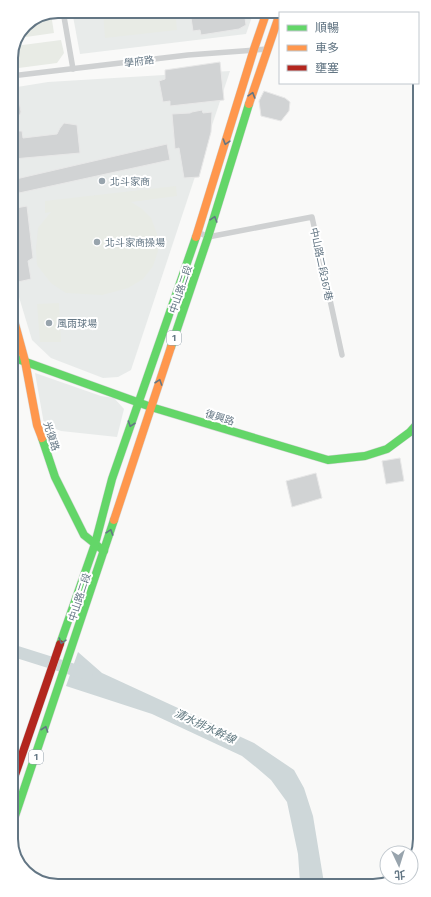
<svg xmlns="http://www.w3.org/2000/svg" width="431" height="897" viewBox="0 0 431 897" font-family="'Fira Sans','Noto Sans TC',sans-serif">
	<style>
		.built { fill: #e8ebea }
		.green { fill: #e8ebe5 }
		.water { fill: #ced7d9 }
		.lines { fill: none; stroke-linecap: round; stroke-linejoin: round }
		.river { stroke: #ced7d9; stroke-width: 12 }
		.building { fill: #d1d3d4; stroke: #e8e8e8 }
		.fast-casing { stroke: #d5d6d6; stroke-width: 9 }
		.slow-casing { stroke: #d5d6d6; stroke-width: 9 }
		.jam-casing { stroke: #d5d6d6; stroke-width: 9 }
		.street { stroke: #cfd1d2; stroke-width: 5.5 }
		.fast { stroke: #63d668; stroke-width: 8 }
		.slow { stroke: #ff974d; stroke-width: 8 }
		.jam { stroke: #b3261e; stroke-width: 8 }
		.oneway { stroke: #637684 }
		.poi-dot { fill: #98a4ad; stroke: #fff; stroke-width: 1.5 }
		.labels { text-anchor: middle; stroke-width: 4; stroke-linejoin: round; paint-order: stroke }
		.shield { fill: #fff; stroke: #929fa9; stroke-width: 1 }
		.shield-label { font-size: 9px; font-weight: bold; fill: #637684 }
		.street-label { font-size: 10px; fill: #637684; stroke: #fff }
		.poi-label { font-size: 10px; fill: #637684; stroke: #fff; text-anchor: start }
		.water-label { font-size: 11px; font-style: italic; fill: #5e767e; stroke: #fff }
		.rim { fill: none; stroke: #637684; stroke-width: 2 }
	</style>
	<rect width="100%" height="100%" fill="#f9f9f8"/>
	<g class="built">
		<polygon points="72,11 254,11 246,34 80,54"/>
		<polygon points="230,71 131,370 118,377 103,378 51,358 32,340 12,274 11,88 48,82"/>
		<polygon points="35,373 101,396 114,398 124,409 117,437 61,431 44,424"/>
	</g>
	<g class="green">
		<polygon points="103,11 175,11 177,30 105,38"/>
		<polygon points="51,14 54,33 19,38 25,24"/>
		<polygon points="61,40 64,53 57,63 11,69 11,55 15,46"/>
		<polygon points="176,186 177,196 131,202 142,209 151,218 157,234 158,251 153,266 143,279 128,288 102,295 66,293 51,283 37,265 36,249 38,228 51,212 45,213 45,201"/>
		<polygon points="59,303 61,342 40,342 37,304"/>
	</g>
	<polygon class="water" points="78,652 102,673 254,743 294,770 304,788 313,816 324,883 300,883 298,854 287,802 271,780 257,768 242,756 152,714 66,686"/>
	<g class="lines">
		<polyline class="river" points="14,651 87,674"/>
	</g>
	<g class="building">
		<polygon points="190,11 244,11 246,25 239,29 201,35 200,30 193,31"/>
		<polygon points="220,62 224,100 170,106 170,101 163,102 159,81 165,79 165,70"/>
		<polygon points="11,85 16,85 21,112 18,119 15,121 11,126"/>
		<polygon points="264,91 285,98 290,102 289,111 281,121 261,116 259,101"/>
		<polygon points="202,110 203,113 212,112 211,132 199,177 184,178 179,148 175,149 172,114 190,113 192,112"/>
		<polygon points="64,123 77,125 80,153 13,159 11,131 22,131 23,138 57,134 60,128"/>
		<polygon points="167,144 170,160 19,193 16,179"/>
		<polygon points="15,206 16,208 27,206 33,258 28,261 31,279 18,282 12,258 12,207"/>
		<polygon points="400,458 404,481 386,484 382,461"/>
		<polygon points="316,473 322,498 292,507 286,481"/>
	</g>
	<g class="lines">
		<defs>
			<g id="fast">
				<polyline points="171,347 208,237 249,104"/>
				<polyline points="12,357 151,407 328,460 365,456 387,449 410,432 418,423"/>
				<polyline points="42,438 55,477 84,535 104,551"/>
				<polyline points="60,644 95,544 112,479 196,237"/>
				<polyline points="14,819 114,520"/>
			</g>
			<g id="slow">
				<polyline points="249,104 280,13"/>
				<polyline points="196,237 254,49 267,11"/>
				<polyline points="12,313 25,361 37,425 42,438"/>
				<polyline points="114,520 171,347"/>
			</g>
			<polyline id="jam" points="14,778 60,644"/>
		</defs>
		<use href="#fast" class="fast-casing"/>
		<use href="#slow" class="slow-casing"/>
		<use href="#jam" class="jam-casing"/>
		<g class="street">
			<polyline points="63,11 73,69"/>
			<polyline points="11,76 188,55 268,49"/>
			<polyline points="198,232 208,237 312,217 342,355"/>
		</g>
		<use href="#fast" class="fast"/>
		<use href="#slow" class="slow"/>
		<use href="#jam" class="jam"/>
	</g>
	<defs><path id="oneway-chevron" d="M-2-3.5L2.5 0L-2 3.5" fill="none" stroke-width="1.6" stroke-linecap="round" stroke-linejoin="round"/></defs>
	<g class="oneway">
		<use href="#oneway-chevron" transform="translate(252 95) rotate(-73)"/>
		<use href="#oneway-chevron" transform="translate(226 142) rotate(107)"/>
		<use href="#oneway-chevron" transform="translate(214 219) rotate(-73)"/>
		<use href="#oneway-chevron" transform="translate(159 382) rotate(-71)"/>
		<use href="#oneway-chevron" transform="translate(131 424) rotate(109)"/>
		<use href="#oneway-chevron" transform="translate(110 532) rotate(-72)"/>
		<use href="#oneway-chevron" transform="translate(62 641) rotate(108)"/>
		<use href="#oneway-chevron" transform="translate(45 729) rotate(-71)"/>
	</g>
	<g class="poi-dot">
		<circle cx="102" cy="181" r="4"/>
		<circle cx="97" cy="242" r="4"/>
		<circle cx="49" cy="323" r="4"/>
	</g>
	<g class="labels">
		<g class="shield">
			<rect x="167" y="331" width="14" height="14" rx="3"/>
			<rect x="29" y="750" width="14" height="14" rx="3"/>
		</g>
		<g class="shield-label">
			<text x="174" y="341">1</text>
			<text x="36" y="760">1</text>
		</g>
		<g class="street-label">
			<text transform="translate(139 61) rotate(-7)" y="4">學府路</text>
			<text transform="translate(322 264) rotate(78)" y="4">中山路二段367巷</text>
			<text transform="translate(180 289) rotate(-71)" y="4">中山路二段</text>
			<text transform="translate(220 417) rotate(17)" y="4">復興路</text>
			<text transform="translate(52 436) rotate(72)" y="4">光復路</text>
			<text transform="translate(79 597) rotate(-72)" y="4">中山路二段</text>
		</g>
		<g class="poi-label">
			<text x="110" y="185">北斗家商</text>
			<text x="105" y="246">北斗家商操場</text>
			<text x="57" y="327">風雨球場</text>
		</g>
		<g class="water-label">
			<text transform="translate(205 726) rotate(25)" y="4">清水排水幹線</text>
		</g>
	</g>
	<path d="M0 0H431V897H0ZM58 18H373A40 40 0 0 1 413 58V839A40 40 0 0 1 373 879H58A40 40 0 0 1 18 839V58A40 40 0 0 1 58 18Z" fill="#fff" fill-rule="evenodd"/>
	<path class="rim" d="M58 18H373A40 40 0 0 1 413 58V839A40 40 0 0 1 373 879H58A40 40 0 0 1 18 839V58A40 40 0 0 1 58 18Z"/>
	<rect x="279" y="12" width="140" height="72" fill="#ffffff" stroke="#c1c8ce"/>
	<rect x="287" y="25" width="20" height="6" fill="#63d668" stroke="#c1c8ce"/>
	<text x="315" y="32" font-size="12" fill="#637684">順暢</text>
	<rect x="287" y="45" width="20" height="6" fill="#ff974d" stroke="#c1c8ce"/>
	<text x="315" y="52" font-size="12" fill="#637684">車多</text>
	<rect x="287" y="65" width="20" height="6" fill="#b3261e" stroke="#c1c8ce"/>
	<text x="315" y="72" font-size="12" fill="#637684">壅塞</text>
	<g transform="translate(399 865) rotate(176)"><circle r="19" fill="#ffffff" stroke="#c1c8ce"/>
	<path d="M0-3L7 15L0 10L-7 15Z" fill="#98a4ad"/>
	<text y="-6" font-size="11" font-weight="bold" text-anchor="middle" fill="#637684">北</text>
	</g>
</svg>
